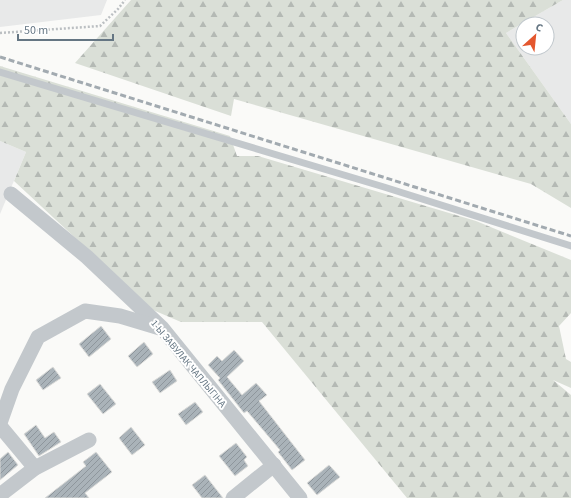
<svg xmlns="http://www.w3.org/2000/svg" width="571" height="498" viewBox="0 0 571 498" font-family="'Source Sans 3',sans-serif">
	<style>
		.built { fill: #e8e9e9; fill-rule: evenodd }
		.forest { fill: url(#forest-firs) }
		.building { fill: url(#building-hatch); stroke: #dcdcda }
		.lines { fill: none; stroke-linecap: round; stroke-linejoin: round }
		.path { stroke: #bbbfc2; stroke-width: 2.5; stroke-dasharray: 2 2; stroke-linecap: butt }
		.lane { stroke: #c3c8cc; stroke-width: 7 }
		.street { stroke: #c3c8cc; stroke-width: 15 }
		.rail { stroke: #a2aab0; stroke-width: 3; stroke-dasharray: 6 3; stroke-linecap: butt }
		.labels { text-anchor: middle; stroke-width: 4; stroke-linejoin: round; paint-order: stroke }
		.street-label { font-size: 10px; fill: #657683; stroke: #fff }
	</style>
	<defs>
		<pattern id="forest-firs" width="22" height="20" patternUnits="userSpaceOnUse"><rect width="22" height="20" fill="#dadfd7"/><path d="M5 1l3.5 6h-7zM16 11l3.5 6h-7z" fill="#b4b9b4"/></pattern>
		<pattern id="building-hatch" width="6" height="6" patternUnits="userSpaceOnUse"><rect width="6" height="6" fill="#aab3b9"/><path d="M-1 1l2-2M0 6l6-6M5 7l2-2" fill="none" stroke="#8e969c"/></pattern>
	</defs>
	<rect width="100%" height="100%" fill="#fafaf8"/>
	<g class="built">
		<polygon points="0,0 107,0 101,15 0,27"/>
		<path d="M563 0H571V124L506 33ZM523 24H547V48H523Z"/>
		<polygon points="0,141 26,152 0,214"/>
	</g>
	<g class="forest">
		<polygon points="131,0 563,0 506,33 571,124 571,208 531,184 234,99 231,116 75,63"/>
		<polygon points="0,66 230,136 237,156 258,156 476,221 571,260 571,313 559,326 566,359 571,362 571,388 553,380 571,395 571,498 407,498 262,322 181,322 153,310 14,181 26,152 0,141"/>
	</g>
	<g class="building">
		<polygon points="101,326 111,339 89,357 79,344"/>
		<polygon points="144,342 153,354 137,367 128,356"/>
		<polygon points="234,350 244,361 227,377 242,395 256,383 267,395 259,401 305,460 292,470 278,452 280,450 247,411 244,413 218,380 220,378 208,365 217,356 222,361"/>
		<polygon points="53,367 61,378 43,390 36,380"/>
		<polygon points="170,370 177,381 160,393 152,382"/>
		<polygon points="100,384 116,404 103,414 87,394"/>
		<polygon points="195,402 203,412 186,425 178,414"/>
		<polygon points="36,425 45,438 54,432 61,442 39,456 24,434"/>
		<polygon points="131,427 145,445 132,455 119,438"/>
		<polygon points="236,443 247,457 244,460 248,466 235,476 219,456"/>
		<polygon points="8,452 18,465 0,480 0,459"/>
		<polygon points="96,452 112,472 85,493 89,498 45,498 86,466 83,462"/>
		<polygon points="329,465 340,477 317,495 307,483"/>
		<polygon points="205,475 223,498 202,498 192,485"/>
	</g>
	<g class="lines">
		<polyline class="path" points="0,33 100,26 118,9 125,0"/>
		<polyline class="lane" points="0,72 384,187 571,246"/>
		<g class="street">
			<polyline points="11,194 87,257 162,328 300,498"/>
			<polyline points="0,423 12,389 38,337 85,311 120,316 160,328"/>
			<polyline points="0,426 35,468"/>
			<polyline points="0,495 35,468 89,440"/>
			<polyline points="233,498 274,465"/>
		</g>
		<polyline class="rail" points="0,57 571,236"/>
	</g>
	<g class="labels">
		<g class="street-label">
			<text transform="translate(189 363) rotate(50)" y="4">1-Ы ЗАВУЛАК ЧАПЛЫГІНА</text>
		</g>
	</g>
	<g transform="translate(535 36) rotate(27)"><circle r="19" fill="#ffffff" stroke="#c1c8cd"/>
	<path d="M0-3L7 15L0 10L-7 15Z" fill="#e4572e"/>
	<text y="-6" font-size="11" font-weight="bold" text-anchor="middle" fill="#657683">С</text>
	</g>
	<path d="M18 34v6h95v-6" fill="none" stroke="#657683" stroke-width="2"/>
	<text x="24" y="34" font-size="12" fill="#657683" stroke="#ffffff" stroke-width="3" paint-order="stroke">50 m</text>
</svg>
